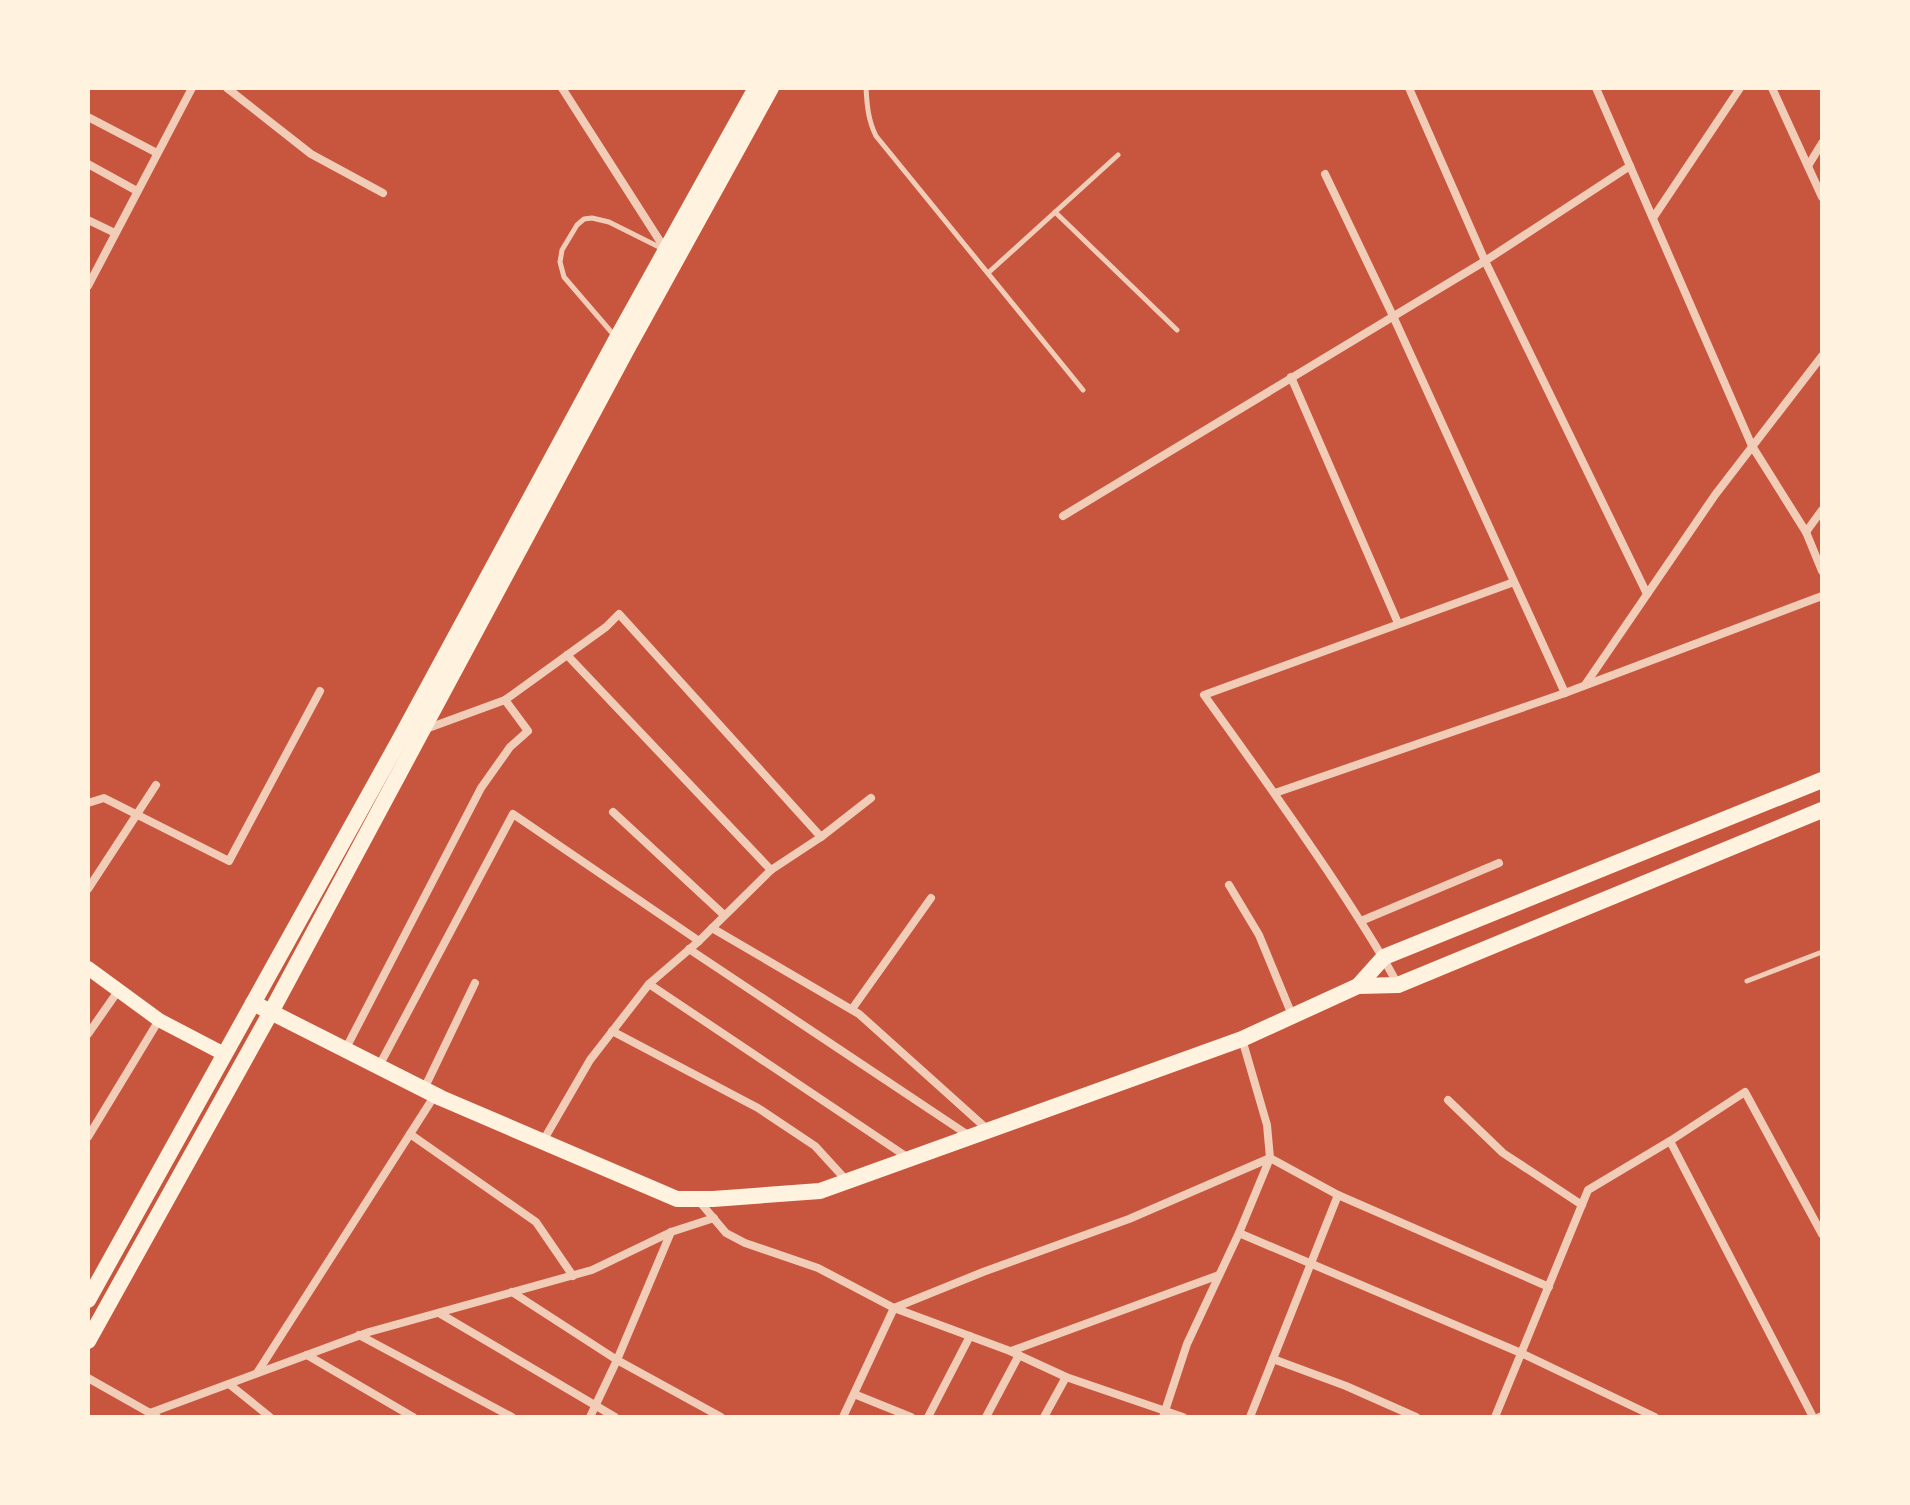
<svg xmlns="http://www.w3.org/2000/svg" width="1910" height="1505" viewBox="0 0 1910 1505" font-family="Cabin,sans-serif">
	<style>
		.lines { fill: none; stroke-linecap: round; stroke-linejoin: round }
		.service { stroke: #f1ccb7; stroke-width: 5 }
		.minor { stroke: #f1ccb7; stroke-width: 8 }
		.secondary { stroke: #fff3e0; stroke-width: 14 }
		.primary { stroke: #fff3e0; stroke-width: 16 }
	</style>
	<rect width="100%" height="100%" fill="#c8553d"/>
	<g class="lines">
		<g class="service">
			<path d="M866 88C867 105 868 120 876 136L1083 390"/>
			<polyline points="1055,212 1177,330"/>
			<polyline points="988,273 1118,155"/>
			<polyline points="613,334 564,277 560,262 562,250 577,225 584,219 592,218 609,222 661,248"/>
			<polyline points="1747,981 1822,952"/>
		</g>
		<g class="minor">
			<polyline points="227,88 311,154 383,193"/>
			<polyline points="562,88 665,249"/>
			<polyline points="1409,88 1485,261 1647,594"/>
			<polyline points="1596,88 1752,446 1806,532 1822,571"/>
			<polyline points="1772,88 1822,197"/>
			<polyline points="88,117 157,153"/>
			<polyline points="88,164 137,191"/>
			<polyline points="1808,166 1822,143"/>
			<polyline points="1325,174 1393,316 1565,693"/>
			<polyline points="1653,218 1740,88"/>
			<polyline points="88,220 115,233"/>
			<polyline points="88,286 192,88"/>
			<polyline points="1291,377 1398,623"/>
			<polyline points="1063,516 1485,261 1630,166"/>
			<polyline points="1806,532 1822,510"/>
			<polyline points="567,655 771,870"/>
			<polyline points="1585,685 1715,495 1822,356"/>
			<polyline points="423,730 505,700 606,627 619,614 821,837"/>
			<polyline points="1275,793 1565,693 1822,596"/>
			<polyline points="88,803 104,798 229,861 320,691"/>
			<polyline points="613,812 724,915"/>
			<polyline points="1229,885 1259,935 1292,1015"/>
			<polyline points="88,889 156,785"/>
			<polyline points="1361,921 1499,863"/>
			<polyline points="712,928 859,1014 987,1129"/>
			<polyline points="689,949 968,1135"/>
			<polyline points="649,984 907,1157"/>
			<path d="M1398 985C1377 945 1352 908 1327 870 1287 811 1246 753 1204 695L1514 582"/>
			<polyline points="852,1009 931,898"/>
			<polyline points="612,1031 758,1108 815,1146 847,1181"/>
			<polyline points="88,1034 118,991"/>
			<polyline points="345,1050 481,788 510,747 528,731 505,700"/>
			<polyline points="379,1066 513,814 699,941"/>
			<polyline points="424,1089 475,983"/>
			<polyline points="1448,1100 1503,1153 1582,1205"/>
			<polyline points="410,1134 536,1222 573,1276"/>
			<polyline points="88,1137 159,1020"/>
			<polyline points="543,1141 590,1060 649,984 699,941 771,870 821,837 871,798"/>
			<polyline points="1670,1141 1813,1417"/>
			<polyline points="699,1201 726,1233 745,1243 818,1268 894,1308 1010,1351 1066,1377 1183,1417"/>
			<polyline points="1239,1233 1521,1353 1655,1417"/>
			<polyline points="512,1292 617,1360 721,1417"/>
			<polyline points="439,1313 615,1417"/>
			<polyline points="359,1335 512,1417"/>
			<polyline points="1011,1351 1219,1275"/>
			<polyline points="307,1355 413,1417"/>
			<polyline points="1273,1359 1346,1386 1416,1417"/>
			<polyline points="257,1373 435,1095"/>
			<polyline points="88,1378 157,1417"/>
			<polyline points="229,1384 270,1417"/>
			<polyline points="854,1394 911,1417"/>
			<polyline points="150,1413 369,1332 592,1270 671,1232 714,1218"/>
			<polyline points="590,1417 617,1360 671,1232"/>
			<polyline points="843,1417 894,1308 983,1272 1129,1219 1270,1158 1338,1195 1549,1287"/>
			<polyline points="928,1417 970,1336"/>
			<polyline points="986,1417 1019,1355"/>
			<polyline points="1044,1417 1066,1377"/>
			<polyline points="1163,1417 1187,1344 1239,1233 1270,1158 1267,1125 1242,1039"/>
			<polyline points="1250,1417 1338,1195"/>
			<polyline points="1495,1417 1588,1190 1670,1141 1745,1092 1822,1234"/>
			<polyline points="1819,1417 1822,1416"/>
		</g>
		<polyline class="secondary" points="88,968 159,1020 224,1054"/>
		<g class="primary">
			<polyline points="1358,986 1384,957 1822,780"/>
			<polyline points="253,1003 441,1098 677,1199 713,1199 820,1191 1242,1039 1358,986 1398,985 1822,810"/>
			<polyline points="88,1300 400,739 617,338 756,88"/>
			<polyline points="88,1341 271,1012 627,349 771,88"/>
		</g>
	</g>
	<rect width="1910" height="1505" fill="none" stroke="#fff3e0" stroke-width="180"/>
</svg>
